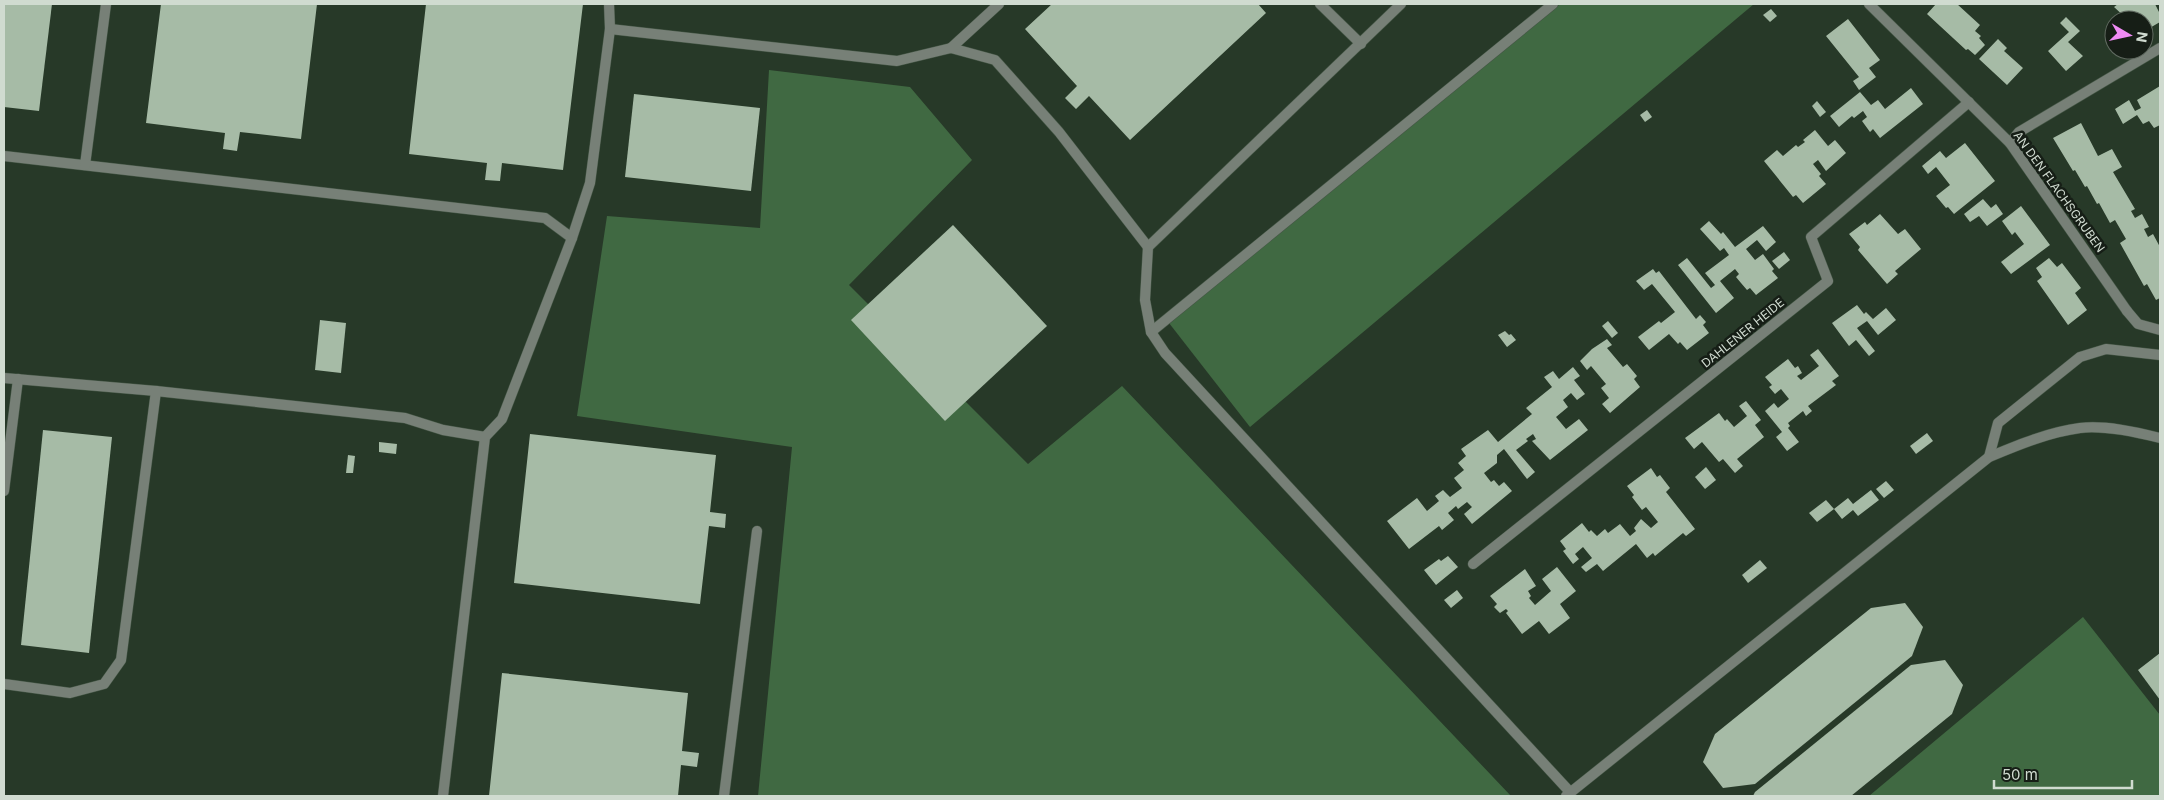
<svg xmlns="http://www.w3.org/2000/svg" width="2164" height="800" viewBox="0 0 2164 800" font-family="Inter,sans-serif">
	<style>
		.green { fill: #406942 }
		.building { fill: #a6bba6 }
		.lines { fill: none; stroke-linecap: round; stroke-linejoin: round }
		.service-casing { stroke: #455646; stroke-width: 11 }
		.minor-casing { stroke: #455646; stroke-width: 11 }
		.service { stroke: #778077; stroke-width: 10 }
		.minor { stroke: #778077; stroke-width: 10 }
		.labels { text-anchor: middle; stroke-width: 5; stroke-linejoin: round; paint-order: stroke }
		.street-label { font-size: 12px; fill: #d0dbd0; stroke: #161e16 }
	</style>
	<rect width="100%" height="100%" fill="#273928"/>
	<g class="green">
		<polygon points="1560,4 1754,4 1250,427 1169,323"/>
		<polygon points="769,70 910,87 972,160 849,285 1028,464 1122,386 1511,796 758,796 792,447 577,416 607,216 760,228"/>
		<polygon points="2083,617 2160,715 2160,796 1869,796"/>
	</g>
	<g class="building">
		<polygon points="4,4 52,4 39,111 4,107"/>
		<polygon points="161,4 317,4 301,139 240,132 237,151 223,149 225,133 146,123"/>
		<polygon points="426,4 583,4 563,170 502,163 500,181 485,180 487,163 409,154"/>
		<polygon points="1052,4 1258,4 1266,13 1130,140 1089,96 1076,109 1065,98 1077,86 1025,29"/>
		<polygon points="1936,4 1957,4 1980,25 1975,31 1981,36 1979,38 1985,45 1975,55 1968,49 1966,50 1927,14"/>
		<polygon points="2118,4 2155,4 2160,14 2160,22 2148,29 2144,25 2144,20 2139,20 2132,13 2126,18 2114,7"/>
		<polygon points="1771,9 1777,16 1770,22 1763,15"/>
		<polygon points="2066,17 2080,31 2068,42 2083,56 2066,71 2048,51 2069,32 2060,23"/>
		<polygon points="1848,19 1880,60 1869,68 1876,77 1859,90 1853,81 1859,77 1826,36"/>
		<polygon points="1998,39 2007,48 2004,51 2023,68 2007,85 1979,59"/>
		<polygon points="2160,86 2160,125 2154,128 2149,121 2143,124 2137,115 2123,124 2115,109 2129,100 2135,111 2141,108 2137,100"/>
		<polygon points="1911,88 1923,104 1880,138 1873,129 1870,132 1862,121 1867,117 1863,111 1854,118 1852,116 1839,127 1830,116 1860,92 1871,105 1878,100 1885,109"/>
		<polygon points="634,94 760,108 751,191 625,177"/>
		<polygon points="1817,101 1826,112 1820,117 1812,106"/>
		<polygon points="1647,110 1652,117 1645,122 1640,115"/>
		<polygon points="2081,123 2098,156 2112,149 2122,167 2113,172 2135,209 2131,211 2135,218 2142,214 2149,227 2144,229 2148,237 2153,234 2160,247 2160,298 2156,300 2147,284 2144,286 2120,243 2126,239 2115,220 2110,223 2099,203 2097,204 2087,186 2085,187 2075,170 2073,171 2053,138"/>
		<polygon points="1815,130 1828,146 1835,140 1846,153 1826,171 1818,160 1813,164 1821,174 1819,176 1826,184 1803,203 1796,195 1793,197 1764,161 1777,150 1783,156 1796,145 1798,147 1805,142 1803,140"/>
		<polygon points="1965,143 1995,181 1954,214 1948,207 1946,208 1936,196 1950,185 1936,167 1928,174 1922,166 1940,151 1946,158"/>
		<polygon points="1983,199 1991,208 1996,204 2003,214 1987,226 1979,216 1970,222 1964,214"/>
		<polygon points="2021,206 2050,245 2011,274 2001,262 2024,244 2015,232 2012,235 2002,221"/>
		<polygon points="1880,214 1898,234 1905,229 1921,249 1895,271 1898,274 1887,284 1858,250 1860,247 1849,234 1865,222 1867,225"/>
		<polygon points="1709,221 1721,234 1723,232 1735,247 1763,226 1776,242 1766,251 1757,240 1746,249 1755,260 1763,254 1774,269 1772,271 1778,278 1756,295 1750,288 1747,290 1741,283 1736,277 1739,274 1735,269 1720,281 1734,298 1716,313 1678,265 1687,258 1711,288 1715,285 1705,273 1729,255 1724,248 1720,251 1700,229"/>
		<polygon points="953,225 1047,326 945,421 851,320"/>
		<polygon points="1784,252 1790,260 1779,269 1772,261"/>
		<polygon points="2049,258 2057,267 2062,263 2081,288 2075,293 2087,310 2068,325 2037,281 2042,277 2036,268"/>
		<polygon points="1653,269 1656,273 1659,271 1696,319 1700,315 1706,322 1703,325 1709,333 1687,350 1680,342 1678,344 1669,334 1649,350 1638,337 1659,321 1661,323 1675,312 1652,284 1644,290 1636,281"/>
		<polygon points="1857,305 1864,314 1866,312 1873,319 1886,308 1896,320 1878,335 1867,321 1857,328 1875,351 1869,356 1856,340 1849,346 1832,323"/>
		<polygon points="320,320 346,323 341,373 315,370"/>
		<polygon points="1608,321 1618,333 1612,338 1602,326"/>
		<polygon points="1505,331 1509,335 1511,334 1516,340 1507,347 1498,335"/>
		<polygon points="1607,339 1612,345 1607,348 1623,367 1627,364 1637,376 1634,379 1640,387 1610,413 1602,404 1609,398 1601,388 1606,384 1591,366 1587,370 1580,361 1592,349"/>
		<polygon points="1818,349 1839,376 1832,381 1836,385 1808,406 1812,411 1806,416 1803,411 1788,423 1790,426 1788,428 1799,442 1787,451 1776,437 1782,432 1765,411 1774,403 1778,408 1789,399 1781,389 1775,394 1769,387 1772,385 1765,377 1788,359 1795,368 1798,366 1802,373 1797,376 1801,380 1819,366 1810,355"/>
		<polygon points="1573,367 1580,376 1574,380 1585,394 1577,400 1571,393 1563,400 1568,407 1556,417 1566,429 1579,419 1588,430 1550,460 1532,441 1536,439 1533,434 1526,439 1528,441 1516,450 1535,472 1527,479 1504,449 1497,455 1497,463 1484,473 1491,482 1494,480 1499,486 1504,482 1512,491 1472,524 1464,514 1472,507 1467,502 1458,509 1456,506 1448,513 1454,520 1442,530 1439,526 1409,549 1387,521 1417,498 1427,511 1439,501 1435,496 1443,490 1450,497 1462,488 1454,478 1464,470 1458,463 1466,456 1461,449 1488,430 1498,442 1532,414 1526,408 1552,387 1544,377 1553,371 1559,379"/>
		<polygon points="1746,401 1761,420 1755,425 1764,437 1737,459 1743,466 1735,473 1723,459 1719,462 1702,442 1694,449 1685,438 1719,413 1725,421 1727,419 1734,427 1747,416 1739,406"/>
		<polygon points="43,430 112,437 89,653 21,645"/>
		<polygon points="1927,433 1933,441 1916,454 1910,446"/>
		<polygon points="530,434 716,455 710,512 726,514 725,528 709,526 700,604 514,583"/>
		<polygon points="379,442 397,444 396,454 379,452"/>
		<polygon points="348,455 355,456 353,473 346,473"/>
		<polygon points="1706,467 1716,480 1705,489 1695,477"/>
		<polygon points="1651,468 1657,477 1660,475 1670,488 1666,492 1695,529 1686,536 1683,533 1655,556 1653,553 1647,558 1636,544 1603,571 1597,564 1586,572 1581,567 1592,558 1583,547 1575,554 1579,559 1573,564 1563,551 1566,549 1560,541 1582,523 1589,532 1591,530 1597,536 1605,529 1608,533 1620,524 1630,536 1636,531 1634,528 1641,519 1651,528 1658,522 1646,507 1642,510 1632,497 1634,495 1627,486"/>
		<polygon points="1886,481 1894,490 1884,498 1876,489"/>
		<polygon points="1871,490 1879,500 1858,516 1853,510 1842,519 1834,509 1848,498 1853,504"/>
		<polygon points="1826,500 1834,509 1817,522 1809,513"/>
		<polygon points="1448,556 1458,567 1436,585 1424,570 1439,559 1441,561"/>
		<polygon points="1760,560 1767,568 1748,583 1742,575"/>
		<polygon points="1557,567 1576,591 1560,604 1570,618 1549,634 1539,621 1522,634 1506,613 1508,611 1506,609 1500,613 1494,607 1497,604 1490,596 1525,569 1536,586 1528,591 1531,596 1529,598 1535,605 1551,591 1542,579"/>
		<polygon points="1457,590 1463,598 1451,608 1444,600"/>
		<polygon points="1905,603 1923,627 1912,656 1755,784 1723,788 1703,762 1715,734 1871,608"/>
		<polygon points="2160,653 2160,700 2138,670"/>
		<polygon points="1945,660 1963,685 1952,714 1851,796 1753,796 1755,792 1911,665"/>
		<polygon points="502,673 688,693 682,751 699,753 697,767 681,765 678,796 489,796"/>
	</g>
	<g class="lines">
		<defs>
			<g id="service">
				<polyline points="1320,4 1361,44"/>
				<polyline points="1401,4 1148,247 1145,300 1151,332 1165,353 1570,792"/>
				<polyline points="610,29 897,61 951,48 995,60 1059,132 1148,247"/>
				<polyline points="951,48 999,4"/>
				<polyline points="4,156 545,218 572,238"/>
				<polyline points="2127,311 2138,324 2160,330"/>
				<polyline points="1151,332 1553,4"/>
				<polyline points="4,378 156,391 405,418 443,430 485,437"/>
				<polyline points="1989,457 1998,423 2080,357 2106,349 2160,355"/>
				<polyline points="4,491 18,379"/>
				<polyline points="4,684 70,693 104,684 121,660 156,391"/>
				<polyline points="443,796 485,437 502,419 572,238 590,183 610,29 609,4"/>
				<polyline points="724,796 757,531"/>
				<path d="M1566 796 1989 457C2018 445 2049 432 2080 428 2105 425 2136 432 2160 438"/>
			</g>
			<g id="minor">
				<polyline points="1869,4 2010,143 2127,311"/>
				<polyline points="2010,143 2019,132 2160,48"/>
				<polyline points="85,165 106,4"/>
				<polyline points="4,451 8,451"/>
				<polyline points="1473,564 1828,281 1811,237 1969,102"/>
			</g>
		</defs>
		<use href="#service" class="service-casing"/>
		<use href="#minor" class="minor-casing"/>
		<use href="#service" class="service"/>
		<use href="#minor" class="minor"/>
	</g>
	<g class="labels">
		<g class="street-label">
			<text transform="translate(2059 192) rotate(54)" y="4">AN DEN FLACHSGRUBEN</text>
			<text transform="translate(1743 333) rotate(-39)" y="4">DAHLENER HEIDE</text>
		</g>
	</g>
	<rect width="2164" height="800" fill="none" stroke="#d0dbd0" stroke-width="10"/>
	<g transform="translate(2129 35) rotate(99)"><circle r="24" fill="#161e16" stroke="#606a60"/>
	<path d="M0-4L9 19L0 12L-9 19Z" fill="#f08bf5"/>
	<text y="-8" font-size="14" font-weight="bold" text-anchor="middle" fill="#d0dbd0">N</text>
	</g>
	<path d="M1994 780v8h138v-8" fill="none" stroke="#d0dbd0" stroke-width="2.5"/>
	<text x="2002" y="780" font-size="15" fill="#d0dbd0" stroke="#161e16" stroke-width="4" paint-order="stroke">50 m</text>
</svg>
